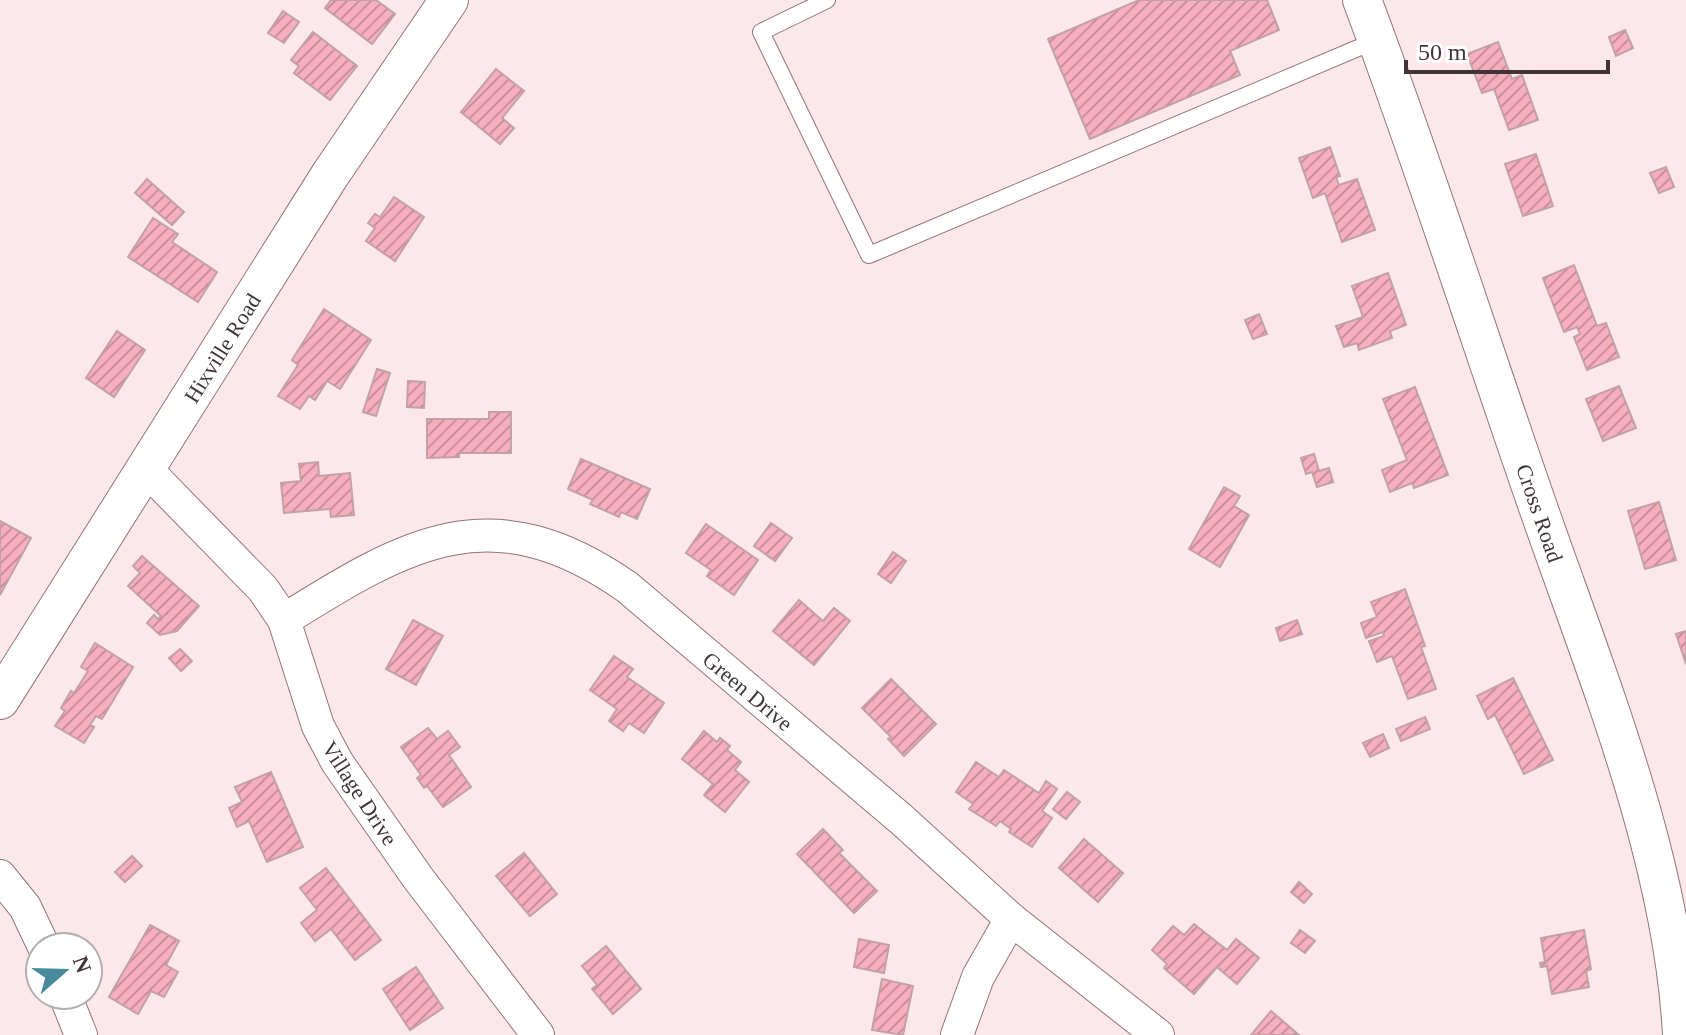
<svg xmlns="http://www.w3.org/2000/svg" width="1686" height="1035" viewBox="0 0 1686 1035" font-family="Georgia,serif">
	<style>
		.building { fill: url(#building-hatch); stroke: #c2a1a7; stroke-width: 2 }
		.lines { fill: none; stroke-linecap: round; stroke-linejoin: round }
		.service-casing { stroke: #93747a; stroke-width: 18 }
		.minor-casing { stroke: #93747a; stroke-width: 34 }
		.tertiary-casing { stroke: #93747a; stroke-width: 40 }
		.service { stroke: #fff; stroke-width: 16 }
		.minor { stroke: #fff; stroke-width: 32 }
		.tertiary { stroke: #fff; stroke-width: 38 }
		.labels { text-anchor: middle; stroke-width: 6; stroke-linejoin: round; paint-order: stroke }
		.street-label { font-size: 22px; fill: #413437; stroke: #fff }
	</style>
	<defs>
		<pattern id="building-hatch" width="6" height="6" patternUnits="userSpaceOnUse" patternTransform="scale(2)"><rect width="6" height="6" fill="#f7afbe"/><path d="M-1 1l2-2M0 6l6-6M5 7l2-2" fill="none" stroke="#ca8f9b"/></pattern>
	</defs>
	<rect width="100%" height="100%" fill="#fce7eb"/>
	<g class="building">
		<polygon points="331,0 376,0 395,14 372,44 325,8"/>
		<polygon points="1139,0 1267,0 1279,30 1230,51 1240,75 1090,139 1048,39"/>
		<polygon points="283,11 299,22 284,43 268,33"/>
		<polygon points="1625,30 1633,48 1616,56 1609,37"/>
		<polygon points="313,32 357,66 330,100 294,73 299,66 291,60"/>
		<polygon points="1498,42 1512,79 1522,75 1538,120 1509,130 1494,89 1482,93 1467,54"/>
		<polygon points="496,69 524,91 502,118 514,128 500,144 461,112"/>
		<polygon points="1330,147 1340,176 1336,177 1339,185 1357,179 1375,230 1342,242 1325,193 1313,198 1299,158"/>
		<polygon points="1536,154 1553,206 1523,216 1505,164"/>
		<polygon points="1666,167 1674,187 1659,193 1650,173"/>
		<polygon points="147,179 184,212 172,225 135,193"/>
		<polygon points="394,197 424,217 395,261 366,241 375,228 368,223 375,214 380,217"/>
		<polygon points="153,218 178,234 172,242 217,272 198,302 128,257"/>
		<polygon points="1574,265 1597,326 1606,323 1619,357 1587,370 1574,337 1580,334 1577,327 1564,332 1543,278"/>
		<polygon points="1388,273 1406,325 1390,331 1392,338 1359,350 1357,343 1344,347 1336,326 1363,317 1352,286"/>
		<polygon points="324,309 371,340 340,389 327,381 315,400 309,396 300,409 278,396 298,365 292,360"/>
		<polygon points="1259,314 1267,334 1253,339 1245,320"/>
		<polygon points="117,331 145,350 114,397 86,378"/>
		<polygon points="377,369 390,373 376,416 363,412"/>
		<polygon points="408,381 425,382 424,408 407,407"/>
		<polygon points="1619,386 1636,428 1603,441 1586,399"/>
		<polygon points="1415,387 1448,475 1414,488 1412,483 1390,492 1382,470 1407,460 1383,399"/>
		<polygon points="489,412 511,412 511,453 459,453 459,457 427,458 427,419 489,419"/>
		<polygon points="1314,454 1319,471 1329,468 1333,482 1317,487 1312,472 1306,474 1301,458"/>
		<polygon points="581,459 650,489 637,519 621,512 619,517 590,504 593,500 568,489"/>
		<polygon points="318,462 319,476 350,473 354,515 331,517 330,509 284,513 281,483 301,481 299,464"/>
		<polygon points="1224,487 1240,496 1234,506 1249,515 1220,567 1189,549"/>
		<polygon points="1659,502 1676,560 1645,569 1628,511"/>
		<polygon points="0,521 31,538 0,595"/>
		<polygon points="771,523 792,538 775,561 754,546"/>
		<polygon points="706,524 758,560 734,595 707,576 711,570 686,553"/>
		<polygon points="893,552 906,561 891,583 878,574"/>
		<polygon points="142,556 199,606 177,631 160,635 147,623 154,615 158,619 161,616 128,586 140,573 133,566"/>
		<polygon points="1405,589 1425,646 1421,647 1436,689 1408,699 1392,656 1377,662 1369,641 1384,636 1383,632 1366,638 1361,623 1377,617 1371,602"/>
		<polygon points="799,600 823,621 834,608 850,621 814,665 773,631"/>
		<polygon points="413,620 443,636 416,685 386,669"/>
		<polygon points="1297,620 1302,634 1280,641 1276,628"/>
		<polygon points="1686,631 1686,664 1676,634"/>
		<polygon points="95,643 133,667 102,719 96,716 90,725 94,727 84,743 55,726 65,711 61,708 71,691 74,693 88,671 81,667"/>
		<polygon points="180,649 192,661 181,671 169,658"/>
		<polygon points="614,656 633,669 627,677 664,703 644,733 629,723 623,731 609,721 617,709 590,690"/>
		<polygon points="1513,678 1553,760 1524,774 1495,715 1488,719 1477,696"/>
		<polygon points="891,679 936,724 904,756 888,739 891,737 862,708"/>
		<polygon points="1425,717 1430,729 1401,741 1396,729"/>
		<polygon points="428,728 437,739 448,731 460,747 449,755 471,787 443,807 427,786 424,788 417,778 421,775 401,747"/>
		<polygon points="704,731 717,742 720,738 730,746 727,750 741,762 735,770 749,782 725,812 704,795 713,784 682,759"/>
		<polygon points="1383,734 1389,748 1370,757 1363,743"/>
		<polygon points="976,762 999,777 1004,770 1039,793 1046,781 1057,789 1042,811 1052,818 1032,847 1009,832 1011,829 1000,821 996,826 969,809 973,804 956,792"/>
		<polygon points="271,772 303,847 267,862 249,821 237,827 229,808 242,802 235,787"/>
		<polygon points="1067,792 1080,802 1066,819 1053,809"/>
		<polygon points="823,829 843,850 839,853 877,891 854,913 797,854"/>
		<polygon points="1084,839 1123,873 1098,902 1059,868"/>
		<polygon points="524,853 557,894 530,916 496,876"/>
		<polygon points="132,856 142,866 125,882 115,872"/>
		<polygon points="326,868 381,940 355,960 331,929 315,941 301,923 317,910 300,888"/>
		<polygon points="1299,882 1312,894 1304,903 1291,892"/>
		<polygon points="1194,924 1227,950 1236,939 1259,958 1237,984 1217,967 1194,994 1164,968 1167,964 1152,950 1173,926 1184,935"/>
		<polygon points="150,925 179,941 166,965 178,972 164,997 151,991 138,1014 109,997"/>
		<polygon points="1300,930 1315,941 1305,953 1291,943"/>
		<polygon points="1584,930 1591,969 1586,971 1589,987 1552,994 1547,966 1541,967 1540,963 1545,962 1541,938"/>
		<polygon points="859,939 889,945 884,973 854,967"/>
		<polygon points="606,946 641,989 613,1014 592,989 597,985 582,966"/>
		<polygon points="416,967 443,1008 410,1030 383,989"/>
		<polygon points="882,979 913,986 903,1035 872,1030"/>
		<polygon points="1271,1011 1299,1035 1251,1035"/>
	</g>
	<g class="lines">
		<defs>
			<polyline id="service" points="827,0 761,32 869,255 1377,40"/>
			<g id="minor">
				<polyline points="145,468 263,589 284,620 318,726 337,762 418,878 538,1035"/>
				<path d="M284 620C408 542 492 493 627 587L901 819 1011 919 1158 1035"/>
				<polyline points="0,876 25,907 44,947"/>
				<polyline points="65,995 81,1035"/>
				<polyline points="957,1035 978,977 1011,919"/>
			</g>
			<g id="tertiary">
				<path d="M1362 0C1425 167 1479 338 1538 507 1596 674 1673 858 1682 1035"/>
				<polyline points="0,700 330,175 449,0"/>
			</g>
		</defs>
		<use href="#service" class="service-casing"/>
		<use href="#minor" class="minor-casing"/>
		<use href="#tertiary" class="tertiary-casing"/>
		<use href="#service" class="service"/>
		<use href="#minor" class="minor"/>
		<use href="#tertiary" class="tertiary"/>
	</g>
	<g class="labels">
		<g class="street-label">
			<text transform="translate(222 348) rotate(-58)" y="8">Hixville Road</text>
			<text transform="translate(1540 513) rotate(71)" y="8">Cross Road</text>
			<text transform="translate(748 691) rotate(40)" y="8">Green Drive</text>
			<text transform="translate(360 793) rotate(57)" y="8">Village Drive</text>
		</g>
	</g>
	<g transform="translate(64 971) rotate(70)"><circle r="38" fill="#ffffff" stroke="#b3aeaf" stroke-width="2"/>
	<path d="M0-6L14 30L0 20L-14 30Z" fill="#488a9b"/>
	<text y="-12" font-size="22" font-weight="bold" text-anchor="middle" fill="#413437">N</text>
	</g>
	<path d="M1406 60v12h202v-12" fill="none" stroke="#413437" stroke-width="4"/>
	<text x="1418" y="60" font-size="24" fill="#413437" stroke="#ffffff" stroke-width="6" paint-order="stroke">50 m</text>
</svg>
